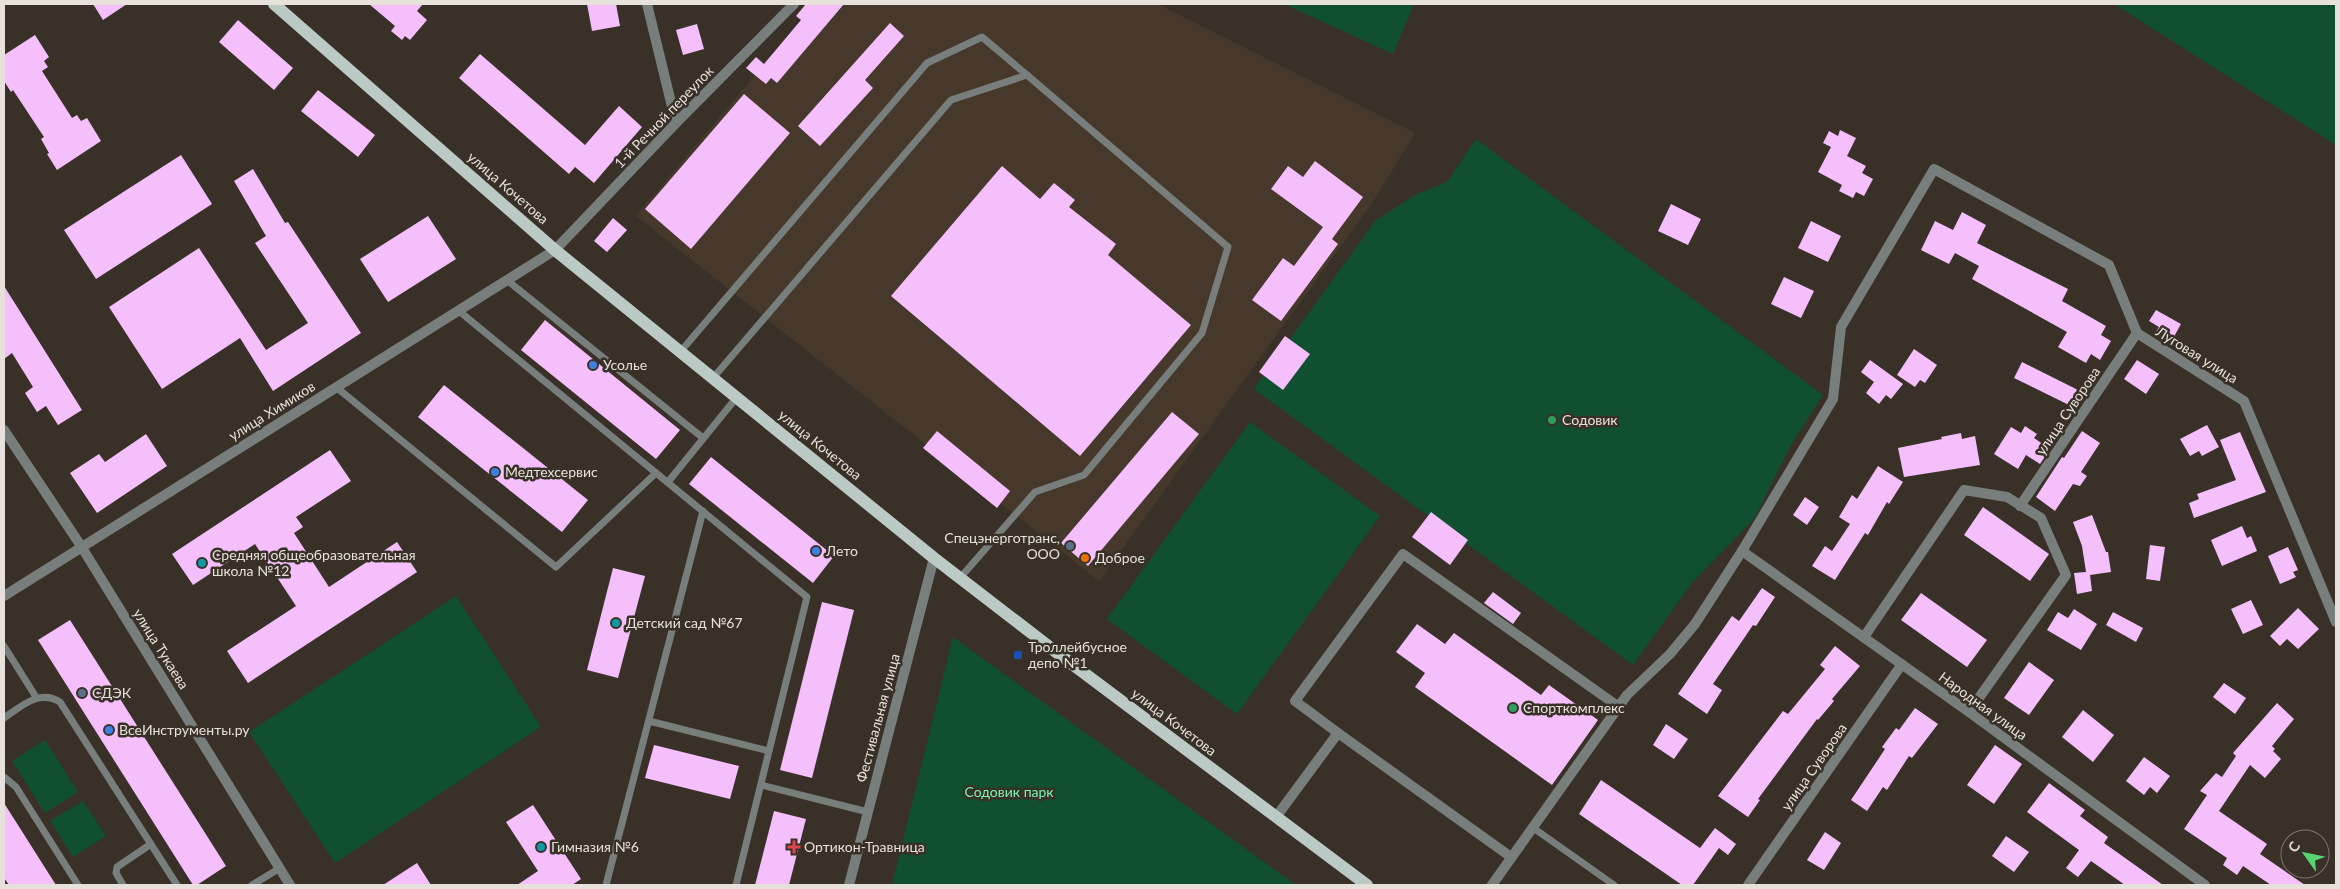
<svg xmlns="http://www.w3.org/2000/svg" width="2340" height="889" viewBox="0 0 2340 889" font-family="Lato,sans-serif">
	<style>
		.built { fill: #46392b }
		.green { fill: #104f30 }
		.building { fill: #f5bffb }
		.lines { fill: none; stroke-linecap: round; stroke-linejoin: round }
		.service { stroke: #777e7c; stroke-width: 7 }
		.minor { stroke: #777e7c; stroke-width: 10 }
		.primary { stroke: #bccac6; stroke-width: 12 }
		.shop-dot { fill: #3f7fe0; stroke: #393128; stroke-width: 2 }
		.leisure-dot { fill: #2e9e5b; stroke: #393128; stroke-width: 2 }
		.service-dot { fill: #5c6f8a; stroke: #393128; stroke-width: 2 }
		.food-dot { fill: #e8710a; stroke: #393128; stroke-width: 2 }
		.culture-dot { fill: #0f9aa8; stroke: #393128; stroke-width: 2 }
		.transit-dot { fill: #1a4fb4; stroke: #393128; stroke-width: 2 }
		.health-dot { fill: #e0444e; stroke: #393128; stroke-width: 2 }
		.labels { text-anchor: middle; stroke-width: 5; stroke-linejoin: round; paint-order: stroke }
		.street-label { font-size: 14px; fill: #e6e1db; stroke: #393128 }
		.poi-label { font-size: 14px; fill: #e6e1db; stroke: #393128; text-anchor: start }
		.park-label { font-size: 14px; fill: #76f8b0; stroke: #393128 }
	</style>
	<rect width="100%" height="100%" fill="#393128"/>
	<polygon class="built" points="815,4 1158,4 1415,133 1374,200 1099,581 636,216"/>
	<g class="green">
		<polygon points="1284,4 1414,4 1393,54"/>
		<polygon points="2114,4 2336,4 2336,145"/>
		<polygon points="1476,139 1823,395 1791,445 1754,519 1691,584 1633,665 1254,389 1375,221 1415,195 1447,182"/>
		<polygon points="1250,422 1380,516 1237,714 1107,619"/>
		<polygon points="456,596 541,727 335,863 249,732"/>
		<polygon points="953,637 1296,885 892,885"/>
		<polygon points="45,740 78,792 45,813 12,761"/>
		<polygon points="83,801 106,836 73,857 50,821"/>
	</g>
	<g class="building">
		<polygon points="93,4 127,4 103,20"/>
		<polygon points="369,4 423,4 417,11 427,20 410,40 405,36 402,40 391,31 395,26"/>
		<polygon points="587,4 616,4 620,26 592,31"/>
		<polygon points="806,4 844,4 777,83 771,78 766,84 746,68 756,57 764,64 801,20 796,16"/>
		<polygon points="238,20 293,68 274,90 219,42"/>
		<polygon points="890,23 904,36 865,80 873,88 820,146 798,126"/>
		<polygon points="697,24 704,49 683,55 676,30"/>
		<polygon points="35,35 49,57 44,61 48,67 42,71 72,118 77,115 81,121 87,118 101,141 57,170 47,154 49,153 41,139 44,137 13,90 11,92 4,81 4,55"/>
		<polygon points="480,54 585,145 619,106 642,127 594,183 575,167 569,174 459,78"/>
		<polygon points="318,90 375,135 358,157 301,111"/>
		<polygon points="744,94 790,133 691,249 645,209"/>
		<polygon points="1840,130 1856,138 1847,156 1866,166 1862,173 1873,179 1864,196 1856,192 1853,198 1839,191 1842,185 1818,172 1831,147 1823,143 1829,131 1838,136"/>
		<polygon points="181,155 212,204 96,279 64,230"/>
		<polygon points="1315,161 1363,197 1332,239 1338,244 1281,321 1252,300 1283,258 1294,266 1323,227 1271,189 1288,166 1303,177"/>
		<polygon points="1002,166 1040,199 1054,183 1075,200 1069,207 1116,244 1108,255 1191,325 1080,456 891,296"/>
		<polygon points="253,169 285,223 288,222 361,333 273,391 240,338 162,389 109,307 199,248 266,350 308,323 255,243 266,236 234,181"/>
		<polygon points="1671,204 1701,219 1688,245 1658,231"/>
		<polygon points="1962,212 1986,225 1977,243 2068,289 2062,301 2106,326 2101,335 2111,341 2100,360 2091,354 2086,363 2058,347 2067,332 1972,279 1979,266 1955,253 1949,264 1921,250 1935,221 1953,230"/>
		<polygon points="428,216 456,259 388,302 360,259"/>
		<polygon points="613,218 627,230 607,252 594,241"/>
		<polygon points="1811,221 1841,236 1828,262 1798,248"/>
		<polygon points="1784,277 1814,291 1801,318 1771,304"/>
		<polygon points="4,286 82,410 58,425 46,406 37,412 25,393 33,387 12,353 4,359"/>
		<polygon points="2156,310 2181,324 2171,342 2155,333 2159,327 2149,321"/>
		<polygon points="545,320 680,430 656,459 521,350"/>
		<polygon points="1285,336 1310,354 1283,390 1259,372"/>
		<polygon points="1914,349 1937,365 1925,383 1920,380 1915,387 1897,375"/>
		<polygon points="1870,360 1903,384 1891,399 1886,395 1879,404 1866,393 1874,382 1861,372"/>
		<polygon points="2137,360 2159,374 2146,394 2124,379"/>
		<polygon points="2022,362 2080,391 2073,407 2014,378"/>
		<polygon points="444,385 588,500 562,532 418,417"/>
		<polygon points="1172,412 1199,434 1088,566 1061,543"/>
		<polygon points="2207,425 2219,447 2202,456 2199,451 2190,456 2180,439"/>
		<polygon points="2025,426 2037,434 2034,438 2050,449 2040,464 2026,455 2018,469 1994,454 2011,427 2021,433"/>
		<polygon points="937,431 1010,491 997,508 923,448"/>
		<polygon points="2082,431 2100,443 2081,472 2087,476 2080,486 2073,484 2055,511 2036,497 2062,457 2064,458"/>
		<polygon points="2240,432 2266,492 2194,518 2189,503 2199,499 2197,494 2236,480 2220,440"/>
		<polygon points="1961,433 1962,439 1975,436 1980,465 1904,477 1898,448 1942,439 1941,437"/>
		<polygon points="146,434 167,466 97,513 70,473 99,454 105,462"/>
		<polygon points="330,450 351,481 296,517 303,527 294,533 329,587 397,542 417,572 248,683 227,651 296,606 255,544 193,585 172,554"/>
		<polygon points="711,457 834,556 813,583 689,484"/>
		<polygon points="1878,466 1903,482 1889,504 1887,502 1868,535 1865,533 1835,580 1812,566 1825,546 1832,551 1850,524 1839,517 1852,495 1857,499"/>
		<polygon points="1805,497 1819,507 1807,525 1793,515"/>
		<polygon points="1983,507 2049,554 2030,581 1964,535"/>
		<polygon points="1431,512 1468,540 1450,565 1412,537"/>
		<polygon points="2092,515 2106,552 2108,552 2111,572 2090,575 2092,591 2077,594 2074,573 2086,572 2082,546 2073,522"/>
		<polygon points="2242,526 2247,538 2251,536 2257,551 2222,566 2211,540"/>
		<polygon points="2150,545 2165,547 2160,581 2146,579"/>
		<polygon points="2288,547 2298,570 2293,572 2296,577 2280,584 2268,556"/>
		<polygon points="613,568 645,576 618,678 587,670"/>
		<polygon points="1762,588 1775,597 1756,626 1753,625 1713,684 1722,690 1707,714 1678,694 1732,616 1739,621"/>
		<polygon points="1493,592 1521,613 1513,624 1484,603"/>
		<polygon points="1921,593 1987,640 1967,667 1901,620"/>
		<polygon points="2251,600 2263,625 2243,634 2231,609"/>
		<polygon points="822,602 854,610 812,778 780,770"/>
		<polygon points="2298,608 2319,629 2298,649 2287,639 2280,646 2270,636"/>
		<polygon points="2074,609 2097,624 2081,650 2047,630 2058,612 2068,618"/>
		<polygon points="2113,612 2143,628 2136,642 2106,625"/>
		<polygon points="70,620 226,866 197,885 193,885 38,640"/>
		<polygon points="1417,624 1445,644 1454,633 1541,695 1549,685 1598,720 1552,785 1415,687 1425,673 1396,652"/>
		<polygon points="1835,646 1860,666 1832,699 1834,701 1818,720 1817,719 1758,799 1760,800 1748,817 1718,796 1783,711 1788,714 1825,669 1820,665"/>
		<polygon points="2029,662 2054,680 2029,715 2004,698"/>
		<polygon points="2224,683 2246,698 2235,714 2213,697"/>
		<polygon points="2277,703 2294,719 2272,746 2275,749 2273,751 2281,759 2265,778 2250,765 2219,811 2267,844 2260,854 2305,885 2271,885 2243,866 2237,875 2223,865 2227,858 2184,829 2207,795 2200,791 2216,773 2222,777 2236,756 2233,753"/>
		<polygon points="1915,708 1938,724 1912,758 1909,756 1887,790 1883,787 1867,811 1851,800 1885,749 1882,747 1896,728 1899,730"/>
		<polygon points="2083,710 2114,735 2093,762 2062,737"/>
		<polygon points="1666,724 1688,739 1674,759 1653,745"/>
		<polygon points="654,745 739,766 730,799 645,778"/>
		<polygon points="1995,745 2022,764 1994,804 1967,785"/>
		<polygon points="2144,757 2170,776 2157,793 2150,787 2144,795 2126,781"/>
		<polygon points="1601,780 1700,848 1715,828 1736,844 1728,855 1719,848 1693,885 1682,885 1579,814"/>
		<polygon points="2049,783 2085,810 2080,816 2108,837 2104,843 2163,885 2125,885 2091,861 2078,877 2066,868 2079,850 2027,812"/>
		<polygon points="4,803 56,885 9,885 4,878"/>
		<polygon points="533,805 581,879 572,885 517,885 538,871 506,822"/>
		<polygon points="774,811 806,819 789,885 755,885"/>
		<polygon points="1825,832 1841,843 1824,870 1807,860"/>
		<polygon points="2006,836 2029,852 2014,872 1992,856"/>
		<polygon points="417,863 431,885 383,885"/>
	</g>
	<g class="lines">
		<g class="service">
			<polyline points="508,281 703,438"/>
			<polyline points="459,311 807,597 736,885"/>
			<polyline points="681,351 927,63 982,37 1027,75"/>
			<polyline points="713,378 951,100 1027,75 1228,247 1202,333 1084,475 1035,492 960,578"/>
			<polyline points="336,387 556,567 656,473"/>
			<polyline points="668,482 737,397"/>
			<polyline points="4,646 36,697"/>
			<path d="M4 718C22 706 39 689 60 702L177 885"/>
			<polyline points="649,721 769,751"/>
			<polyline points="4,777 16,787 78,885"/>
			<polyline points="761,785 868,812"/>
			<polyline points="1532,827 1614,885"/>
			<polyline points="123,885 116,873 117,867 151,844"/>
			<polyline points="252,885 280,868"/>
			<polyline points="606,885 703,511"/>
		</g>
		<g class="minor">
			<polyline points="647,4 676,123"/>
			<polyline points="4,430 81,546 290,885"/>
			<polyline points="2020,506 2137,333"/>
			<polyline points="1742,551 1969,712 2205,885"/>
			<polyline points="4,596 555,250 676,123 794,4"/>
			<polyline points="1864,637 1964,490 2007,497 2041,518 2066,575 1969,712"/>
			<polyline points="1338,733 1511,857"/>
			<polyline points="1276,817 1338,733 1295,701 1403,554 1619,707"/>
			<polyline points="849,885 934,558"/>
			<polyline points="1492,885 1627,695 1670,654 1695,624 1742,551 1833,399 1841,327 1934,169 2109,265 2137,333 2244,401 2336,622"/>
			<polyline points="1748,885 1902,664"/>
		</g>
		<polyline class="primary" points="274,4 555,250 934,558 1056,652 1367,885"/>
	</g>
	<g class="shop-dot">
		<circle cx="593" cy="365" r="5"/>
		<circle cx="495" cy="472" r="5"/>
		<circle cx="816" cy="551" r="5"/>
		<circle cx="109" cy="730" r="5"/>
	</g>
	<g class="leisure-dot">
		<circle cx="1552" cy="420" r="5"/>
		<circle cx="1513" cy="708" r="5"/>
	</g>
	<g class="service-dot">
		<circle cx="1070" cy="546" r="5"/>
		<circle cx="82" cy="693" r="5"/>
	</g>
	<circle class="food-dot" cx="1085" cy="558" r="5"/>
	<g class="culture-dot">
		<circle cx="202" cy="563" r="5"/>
		<circle cx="616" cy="623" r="5"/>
		<circle cx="541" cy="847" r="5"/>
	</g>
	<rect class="transit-dot" x="1013" y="650" width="10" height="10" rx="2.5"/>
	<path class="health-dot" d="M791.5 839.5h5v5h5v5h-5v5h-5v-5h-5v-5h5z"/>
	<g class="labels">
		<g class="street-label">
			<text transform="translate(664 117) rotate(-46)" y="5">1-й Речной переулок</text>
			<text transform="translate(508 188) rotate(41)" y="5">улица Кочетова</text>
			<text transform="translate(2197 355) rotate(32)" y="5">Луговая улица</text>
			<text transform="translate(272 411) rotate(-32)" y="5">улица Химиков</text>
			<text transform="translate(2068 411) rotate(-56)" y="5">улица Суворова</text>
			<text transform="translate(820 445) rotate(39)" y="5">улица Кочетова</text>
			<text transform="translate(161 649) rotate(58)" y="5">улица Тукаева</text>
			<text transform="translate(1983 706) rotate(36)" y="5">Народная улица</text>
			<text transform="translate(878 718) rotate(-75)" y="5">Фестивальная улица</text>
			<text transform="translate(1174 722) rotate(37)" y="5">улица Кочетова</text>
			<text transform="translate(1814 767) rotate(-55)" y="5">улица Суворова</text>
		</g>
		<g class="poi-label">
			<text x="603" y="370">Усолье</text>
			<text x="1562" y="425">Содовик</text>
			<text x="505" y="477">Медтехсервис</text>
			<text x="1060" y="543" text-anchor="end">Спецэнерготранс,<tspan x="1060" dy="16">ООО</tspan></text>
			<text x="826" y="556">Лето</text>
			<text x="212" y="560">Средняя общеобразовательная<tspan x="212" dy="16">школа №12</tspan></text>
			<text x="1095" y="563">Доброе</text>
			<text x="626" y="628">Детский сад №67</text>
			<text x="1028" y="652">Троллейбусное<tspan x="1028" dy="16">депо №1</tspan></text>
			<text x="92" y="698">СДЭК</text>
			<text x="1523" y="713">Спорткомплекс</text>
			<text x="119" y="735">ВсеИнструменты.ру</text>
			<text x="551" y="852">Гимназия №6</text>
			<text x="804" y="852">Ортикон-Травница</text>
		</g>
		<g class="park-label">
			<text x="1009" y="797">Содовик парк</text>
		</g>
	</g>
	<rect width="2340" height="889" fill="none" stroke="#e6e1db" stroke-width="10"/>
	<g transform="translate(2305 854) rotate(303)"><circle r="24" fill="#393128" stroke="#7e7770"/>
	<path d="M0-4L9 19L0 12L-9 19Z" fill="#57d570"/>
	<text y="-8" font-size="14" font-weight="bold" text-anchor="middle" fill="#e6e1db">С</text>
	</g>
</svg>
